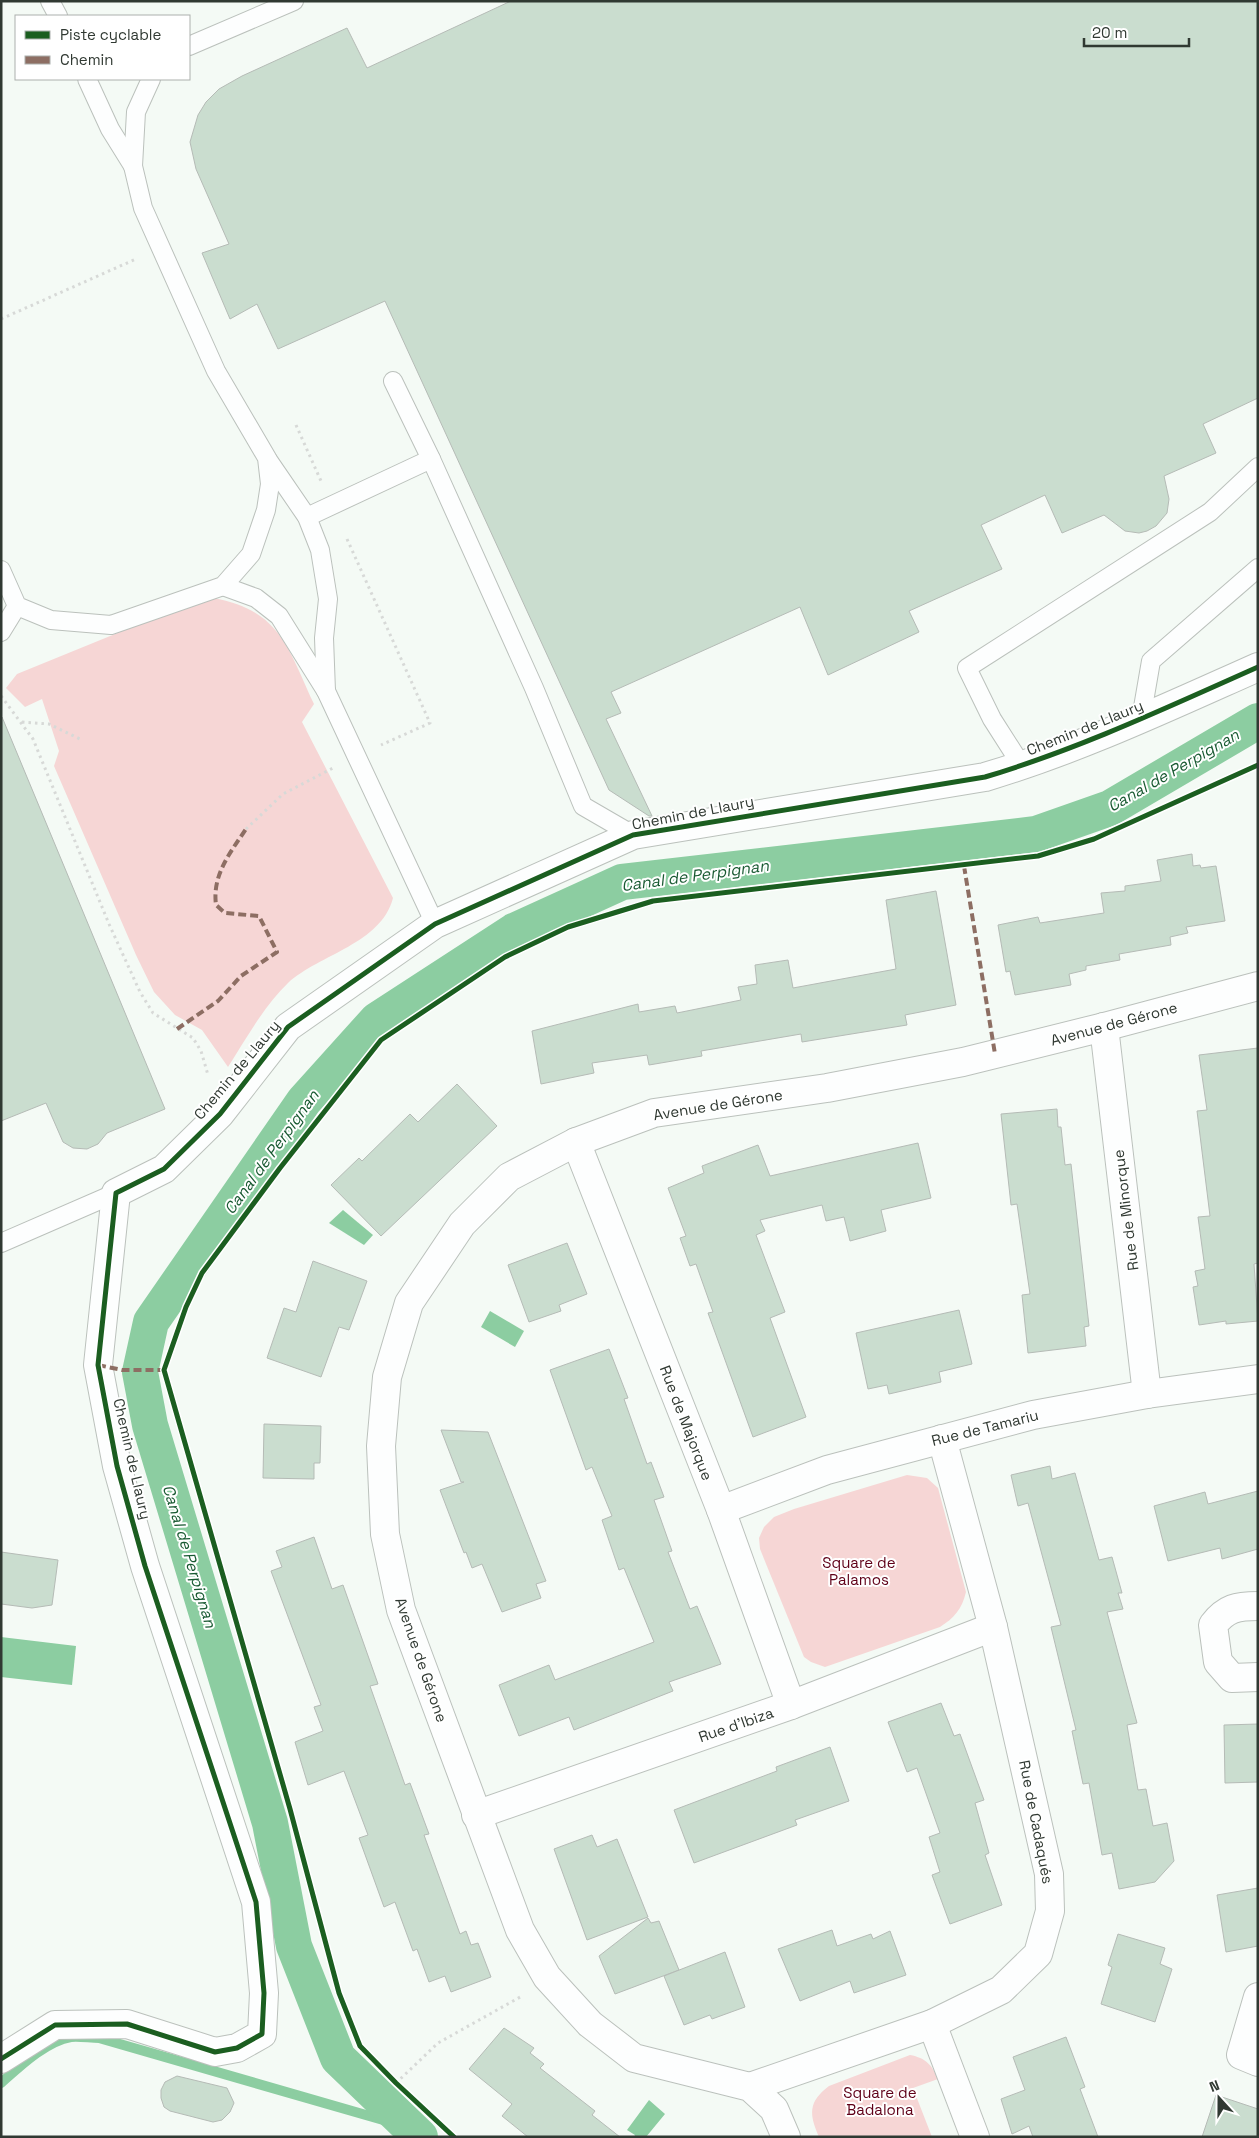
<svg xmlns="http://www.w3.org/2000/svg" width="1259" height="2138" viewBox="0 0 1259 2138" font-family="'Space Grotesk',sans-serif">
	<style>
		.green { fill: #f6d6d5 }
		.water { fill: #8ccda1 }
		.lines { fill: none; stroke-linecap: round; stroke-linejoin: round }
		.stream { stroke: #8ccda1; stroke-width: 10 }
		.canal { stroke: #8ccda1; stroke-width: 36 }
		.building { fill: #caddcf; stroke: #b5bbb6 }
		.service-casing { stroke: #bbc1bc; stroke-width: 20 }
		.minor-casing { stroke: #bbc1bc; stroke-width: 30 }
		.path { stroke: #d7d9d7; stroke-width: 3; stroke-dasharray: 2.5 4; stroke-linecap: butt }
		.service { stroke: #fdfefe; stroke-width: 18 }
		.minor { stroke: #fdfefe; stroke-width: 28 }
		.quiet { stroke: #8d6e63; stroke-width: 4; stroke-dasharray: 8 4; stroke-linecap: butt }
		.cycleway-casing { stroke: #fff; stroke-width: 8 }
		.cycleway { stroke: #1b5e20; stroke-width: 5 }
		.labels { text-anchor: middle; stroke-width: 4; stroke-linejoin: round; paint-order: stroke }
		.street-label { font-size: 15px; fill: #303932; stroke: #fff }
		.park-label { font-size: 15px; fill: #5f0018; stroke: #fff }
		.water-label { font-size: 16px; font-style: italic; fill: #185931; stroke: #fff }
	</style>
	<rect width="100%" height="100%" fill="#f4faf5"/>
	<g class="green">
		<path d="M213 598C281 610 288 649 314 704L302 722 393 898C381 944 320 954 288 983 264 1006 246 1039 228 1067L202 1030 175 1015 154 992 136 955 54 766 59 751 42 699 25 707 6 688 17 674 196 601Z"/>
		<path d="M907 1475 927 1478 938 1488 966 1592C962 1609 954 1618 940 1627L825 1667 811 1662 804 1657 760 1549 759 1538 764 1527 774 1517 794 1509Z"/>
		<path d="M910 2055C926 2058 932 2065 938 2079L913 2088 932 2137H819C809 2114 808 2102 829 2086Z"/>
	</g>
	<g class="water">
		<polygon points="343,1210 373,1235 364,1245 329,1223"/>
		<polygon points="490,1311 524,1331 515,1347 481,1327"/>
		<polygon points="1,1637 76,1646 72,1685 1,1677"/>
		<polygon points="649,2100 665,2114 646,2137 634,2137 635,2135 627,2130"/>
	</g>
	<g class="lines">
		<path class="stream" d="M1 2083C19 2067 46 2041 71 2037 79 2036 90 2038 99 2038L411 2128"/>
		<polyline class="canal" points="420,2137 338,2058 294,1946 270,1823 150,1425 140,1372 151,1322 304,1101 377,1020 514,931 622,882 1036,834 1110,808 1258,721"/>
	</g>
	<g class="building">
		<polygon points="511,1 1258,1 1258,398 1203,424 1216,453 1164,476 1169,499 1167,513 1156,526 1147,531 1139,533 1125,531 1104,515 1062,533 1045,495 981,525 1002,569 909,611 919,632 828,675 800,607 611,692 621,713 606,719 652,816 649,816 609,790 385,301 278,349 257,304 230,319 202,253 229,244 196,169 190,142 198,115 206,102 219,89 242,76 347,28 367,68"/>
		<polygon points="2,717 165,1109 107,1133 98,1144 87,1149 73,1148 63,1142 46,1103 1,1121"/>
		<polygon points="1192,854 1193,866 1200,865 1201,868 1216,866 1225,921 1186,927 1188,933 1170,937 1171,945 1119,954 1120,960 1086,966 1086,970 1069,974 1071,985 1015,995 1010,971 1006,972 998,925 1038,917 1040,923 1104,913 1101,893 1125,891 1125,886 1161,881 1157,860"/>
		<polygon points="936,891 956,1005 905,1015 907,1025 802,1042 801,1034 701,1051 702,1056 649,1065 647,1055 592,1063 594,1073 541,1084 532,1031 638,1004 639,1012 675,1006 677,1013 741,1000 738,987 757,984 755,965 788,960 793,988 896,969 886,900"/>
		<polygon points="1258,1048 1258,1263 1254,1264 1258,1321 1226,1324 1226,1321 1199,1325 1193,1287 1198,1286 1195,1271 1205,1269 1198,1217 1210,1216 1197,1111 1207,1110 1199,1055"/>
		<polygon points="457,1084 497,1126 381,1236 331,1185 359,1158 362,1161 410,1114 418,1122"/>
		<polygon points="1057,1109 1058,1127 1061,1127 1065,1165 1071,1164 1089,1326 1084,1327 1086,1346 1028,1353 1022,1295 1030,1294 1017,1204 1011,1205 1001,1114"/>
		<polygon points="918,1143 931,1198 881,1210 886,1231 850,1241 844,1217 826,1221 822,1205 760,1220 765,1231 756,1235 785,1312 770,1318 806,1417 753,1437 708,1313 713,1312 696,1264 690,1266 680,1238 686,1236 668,1188 704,1173 702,1166 758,1145 770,1176"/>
		<polygon points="567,1243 587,1294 559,1305 561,1311 529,1322 508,1265"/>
		<polygon points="313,1261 367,1281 349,1330 339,1327 321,1377 267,1358 284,1308 296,1312"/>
		<polygon points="959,1310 972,1364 939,1372 941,1382 889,1394 887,1385 868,1389 856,1333"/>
		<polygon points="609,1349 628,1398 624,1399 647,1464 651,1462 664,1497 654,1500 672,1551 668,1552 690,1609 697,1606 721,1664 669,1682 673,1691 574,1730 569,1717 519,1736 499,1685 549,1665 555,1680 654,1642 624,1568 619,1570 602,1520 612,1516 592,1467 586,1470 550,1370"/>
		<polygon points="264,1424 321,1426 320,1463 314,1463 314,1479 263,1478"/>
		<polygon points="441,1430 488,1432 546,1581 536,1584 541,1598 502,1612 482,1564 472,1568 466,1552 464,1553 440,1490 464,1482 461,1482"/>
		<polygon points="1050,1466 1052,1479 1075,1473 1099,1560 1112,1557 1122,1593 1118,1593 1123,1609 1107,1612 1137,1723 1127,1725 1138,1790 1146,1789 1153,1826 1167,1823 1174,1861 1155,1882 1119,1889 1112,1853 1102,1855 1089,1783 1083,1784 1072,1731 1076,1730 1051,1627 1061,1625 1028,1503 1018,1506 1011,1475"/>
		<polygon points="1258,1491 1258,1549 1222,1559 1220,1548 1168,1561 1154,1506 1205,1492 1208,1504"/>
		<polygon points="314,1537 332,1589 343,1585 378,1684 370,1686 405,1785 410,1783 429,1834 424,1835 460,1934 466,1931 471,1945 478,1943 491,1977 451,1992 445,1976 429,1982 417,1949 413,1951 395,1902 384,1907 359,1838 368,1835 344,1771 308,1785 295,1742 323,1731 314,1707 321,1705 271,1571 282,1567 276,1551"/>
		<polygon points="1,1552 58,1560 52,1605 32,1608 1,1604"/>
		<polygon points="941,1703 954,1736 960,1734 984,1800 975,1803 989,1853 985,1855 1002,1905 950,1924 932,1875 940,1872 929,1837 940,1833 917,1768 907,1772 888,1722"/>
		<polygon points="1258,1724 1258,1782 1225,1783 1224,1725"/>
		<polygon points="830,1747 849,1801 795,1820 797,1825 694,1863 674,1810 777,1771 776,1767"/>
		<polygon points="592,1835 597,1847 617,1839 648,1917 587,1940 554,1849"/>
		<polygon points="1258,1888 1258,1946 1226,1952 1217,1895"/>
		<polygon points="648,1918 651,1923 659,1921 679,1970 615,1994 599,1956"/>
		<polygon points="832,1930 837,1946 871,1934 873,1939 890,1931 906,1975 854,1993 850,1981 800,2001 778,1949"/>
		<polygon points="1118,1934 1165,1948 1160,1964 1172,1969 1155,2022 1101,2004 1112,1967 1108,1965"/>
		<polygon points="725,1952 745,2007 712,2019 710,2015 684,2025 664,1976"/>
		<polygon points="504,2028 534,2048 530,2053 544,2064 540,2068 595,2111 592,2115 620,2137 528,2137 502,2116 512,2104 469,2069"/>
		<polygon points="1066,2037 1085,2087 1080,2089 1098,2137 1033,2137 1029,2126 1012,2134 1001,2099 1025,2090 1013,2057"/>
		<polygon points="177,2076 227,2088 234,2103 230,2112 222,2120 213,2122 170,2111 164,2107 161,2098 161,2090 165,2082"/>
		<polygon points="1216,2095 1258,2109 1258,2137 1202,2137"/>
	</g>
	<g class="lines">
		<defs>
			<g id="service">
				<polyline points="50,1 58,16"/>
				<polyline points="189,46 294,1"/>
				<polyline points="87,79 110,129 133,166"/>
				<polyline points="393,381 431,459 534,688 583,806 633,835"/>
				<polyline points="268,460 307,517 320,550 328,599 324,638 326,691"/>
				<polyline points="307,517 431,459"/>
				<polyline points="1,570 17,606 51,620 111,625 223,586 251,554 266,510 270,484 267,458 216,371 143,208 133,166 136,112 151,79"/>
				<polyline points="223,586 256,598 279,616 326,691 435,924"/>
				<polyline points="1,632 17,606"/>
				<polyline points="1141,719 1151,661 1258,568"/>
				<polyline points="1022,766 992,719 967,668 1210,512 1258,467"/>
				<polyline points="1,1243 116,1193"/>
			</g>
			<g id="minor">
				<polyline points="1104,1027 1147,1394"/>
				<polyline points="576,1142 721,1510 791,1705"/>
				<polyline points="721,1510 827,1470 1033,1415 1147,1394 1258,1379"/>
				<path d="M1258 1606C1237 1606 1226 1608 1213 1625L1218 1662 1232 1678 1258 1677"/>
				<polyline points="476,1815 791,1705 993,1627"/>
				<polyline points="1258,1997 1241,2055 1258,2062"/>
				<polyline points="932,2024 975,2137"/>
				<path d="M1 2059 55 2025 127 2024 215 2052 237 2048 262 2034 264 1993 256 1902 145 1566 117 1466 98 1365 116 1193 164 1169 220 1114 288 1027 435 924 633 835 985 777C1079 749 1168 707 1258 667"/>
				<polyline points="750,2087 932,2024 1001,1990 1038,1954 1050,1911 1049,1874 993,1627 942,1439"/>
				<polyline points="786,2137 774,2109 750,2087 634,2058 590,2024 547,1977 520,1930 401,1610 385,1534 381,1446 387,1377 409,1303 462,1224 509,1177 576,1142 654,1113 827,1088 963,1062 1104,1027 1258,986"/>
			</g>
		</defs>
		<use href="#service" class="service-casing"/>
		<use href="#minor" class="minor-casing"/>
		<g class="path">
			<polyline points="1,319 136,259"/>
			<polyline points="296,425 321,481"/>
			<polyline points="347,539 430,723 381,745"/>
			<polyline points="1,696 33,739 109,924 140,992 153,1013 193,1038 201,1051 208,1075"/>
			<polyline points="22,722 49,724 82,740"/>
			<polyline points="246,829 283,794 333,768"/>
			<polyline points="396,2083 438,2043 522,1996"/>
		</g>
		<use href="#service" class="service"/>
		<use href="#minor" class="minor"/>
		<g class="quiet">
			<polyline points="964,866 995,1054"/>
			<path d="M177 1029 218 1001 241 976 277 952 259 916 225 913 216 905C212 875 230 853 246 829"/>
			<polyline points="98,1365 122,1370 164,1370"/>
		</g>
		<defs>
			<g id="cycleway">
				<path d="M1 2059 55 2025 127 2024 215 2052 237 2048 262 2034 264 1993 256 1902 145 1566 117 1466 98 1365 116 1193 164 1169 220 1114 288 1027 435 924 633 835 985 777C1079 749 1168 707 1258 667"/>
				<polyline points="454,2137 396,2083 360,2046 339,1993 290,1809 164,1370 186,1307 202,1273 280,1168 381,1040 505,957 568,927 653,901 1038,856 1094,839 1258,765"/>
			</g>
		</defs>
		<use href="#cycleway" class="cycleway-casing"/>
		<use href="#cycleway" class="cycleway"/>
	</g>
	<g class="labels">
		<g class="street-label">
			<text transform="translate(1085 728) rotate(-22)" y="5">Chemin de Llaury</text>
			<text transform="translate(693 813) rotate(-11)" y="5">Chemin de Llaury</text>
			<text transform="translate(1114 1024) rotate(-15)" y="5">Avenue de Gérone</text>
			<text transform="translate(237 1070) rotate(-50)" y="5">Chemin de Llaury</text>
			<text transform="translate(718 1105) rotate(-9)" y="5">Avenue de Gérone</text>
			<text transform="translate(1126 1210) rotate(-97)" y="5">Rue de Minorque</text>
			<text transform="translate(686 1423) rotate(69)" y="5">Rue de Majorque</text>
			<text transform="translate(985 1428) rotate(-14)" y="5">Rue de Tamariu</text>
			<text transform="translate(132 1459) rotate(77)" y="5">Chemin de Llaury</text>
			<text transform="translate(421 1660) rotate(71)" y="5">Avenue de Gérone</text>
			<text transform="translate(736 1725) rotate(-19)" y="5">Rue d'Ibiza</text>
			<text transform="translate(1036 1822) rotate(79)" y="5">Rue de Cadaqués</text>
		</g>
		<g class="park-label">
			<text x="859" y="1568">Square de<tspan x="859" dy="17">Palamos</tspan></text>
			<text x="880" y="2098">Square de<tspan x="880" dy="17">Badalona</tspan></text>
		</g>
		<g class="water-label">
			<text transform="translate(1173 770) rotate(-30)" y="6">Canal de Perpignan</text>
			<text transform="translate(695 875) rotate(-8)" y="6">Canal de Perpignan</text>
			<text transform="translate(271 1152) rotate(-54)" y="6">Canal de Perpignan</text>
			<text transform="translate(190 1556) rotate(73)" y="6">Canal de Perpignan</text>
		</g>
	</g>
	<rect width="1259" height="2138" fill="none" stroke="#303932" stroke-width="5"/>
	<rect x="15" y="15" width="175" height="65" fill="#ffffff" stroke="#acb0ad"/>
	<rect x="25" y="31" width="25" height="8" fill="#1b5e20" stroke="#acb0ad"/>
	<text x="60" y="40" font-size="15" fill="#303932">Piste cyclable</text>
	<rect x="25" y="56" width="25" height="8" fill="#8d6e63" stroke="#acb0ad"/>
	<text x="60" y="65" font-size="15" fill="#303932">Chemin</text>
	<g transform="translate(1219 2098) rotate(339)" stroke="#ffffff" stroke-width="4" paint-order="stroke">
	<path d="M0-4L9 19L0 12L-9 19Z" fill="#303932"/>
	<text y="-8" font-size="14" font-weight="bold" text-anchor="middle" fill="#303932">N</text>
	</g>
	<path d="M1084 38v8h105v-8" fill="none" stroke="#303932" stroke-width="2.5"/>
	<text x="1092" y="38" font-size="15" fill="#303932" stroke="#ffffff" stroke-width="4" paint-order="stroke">20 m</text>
</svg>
